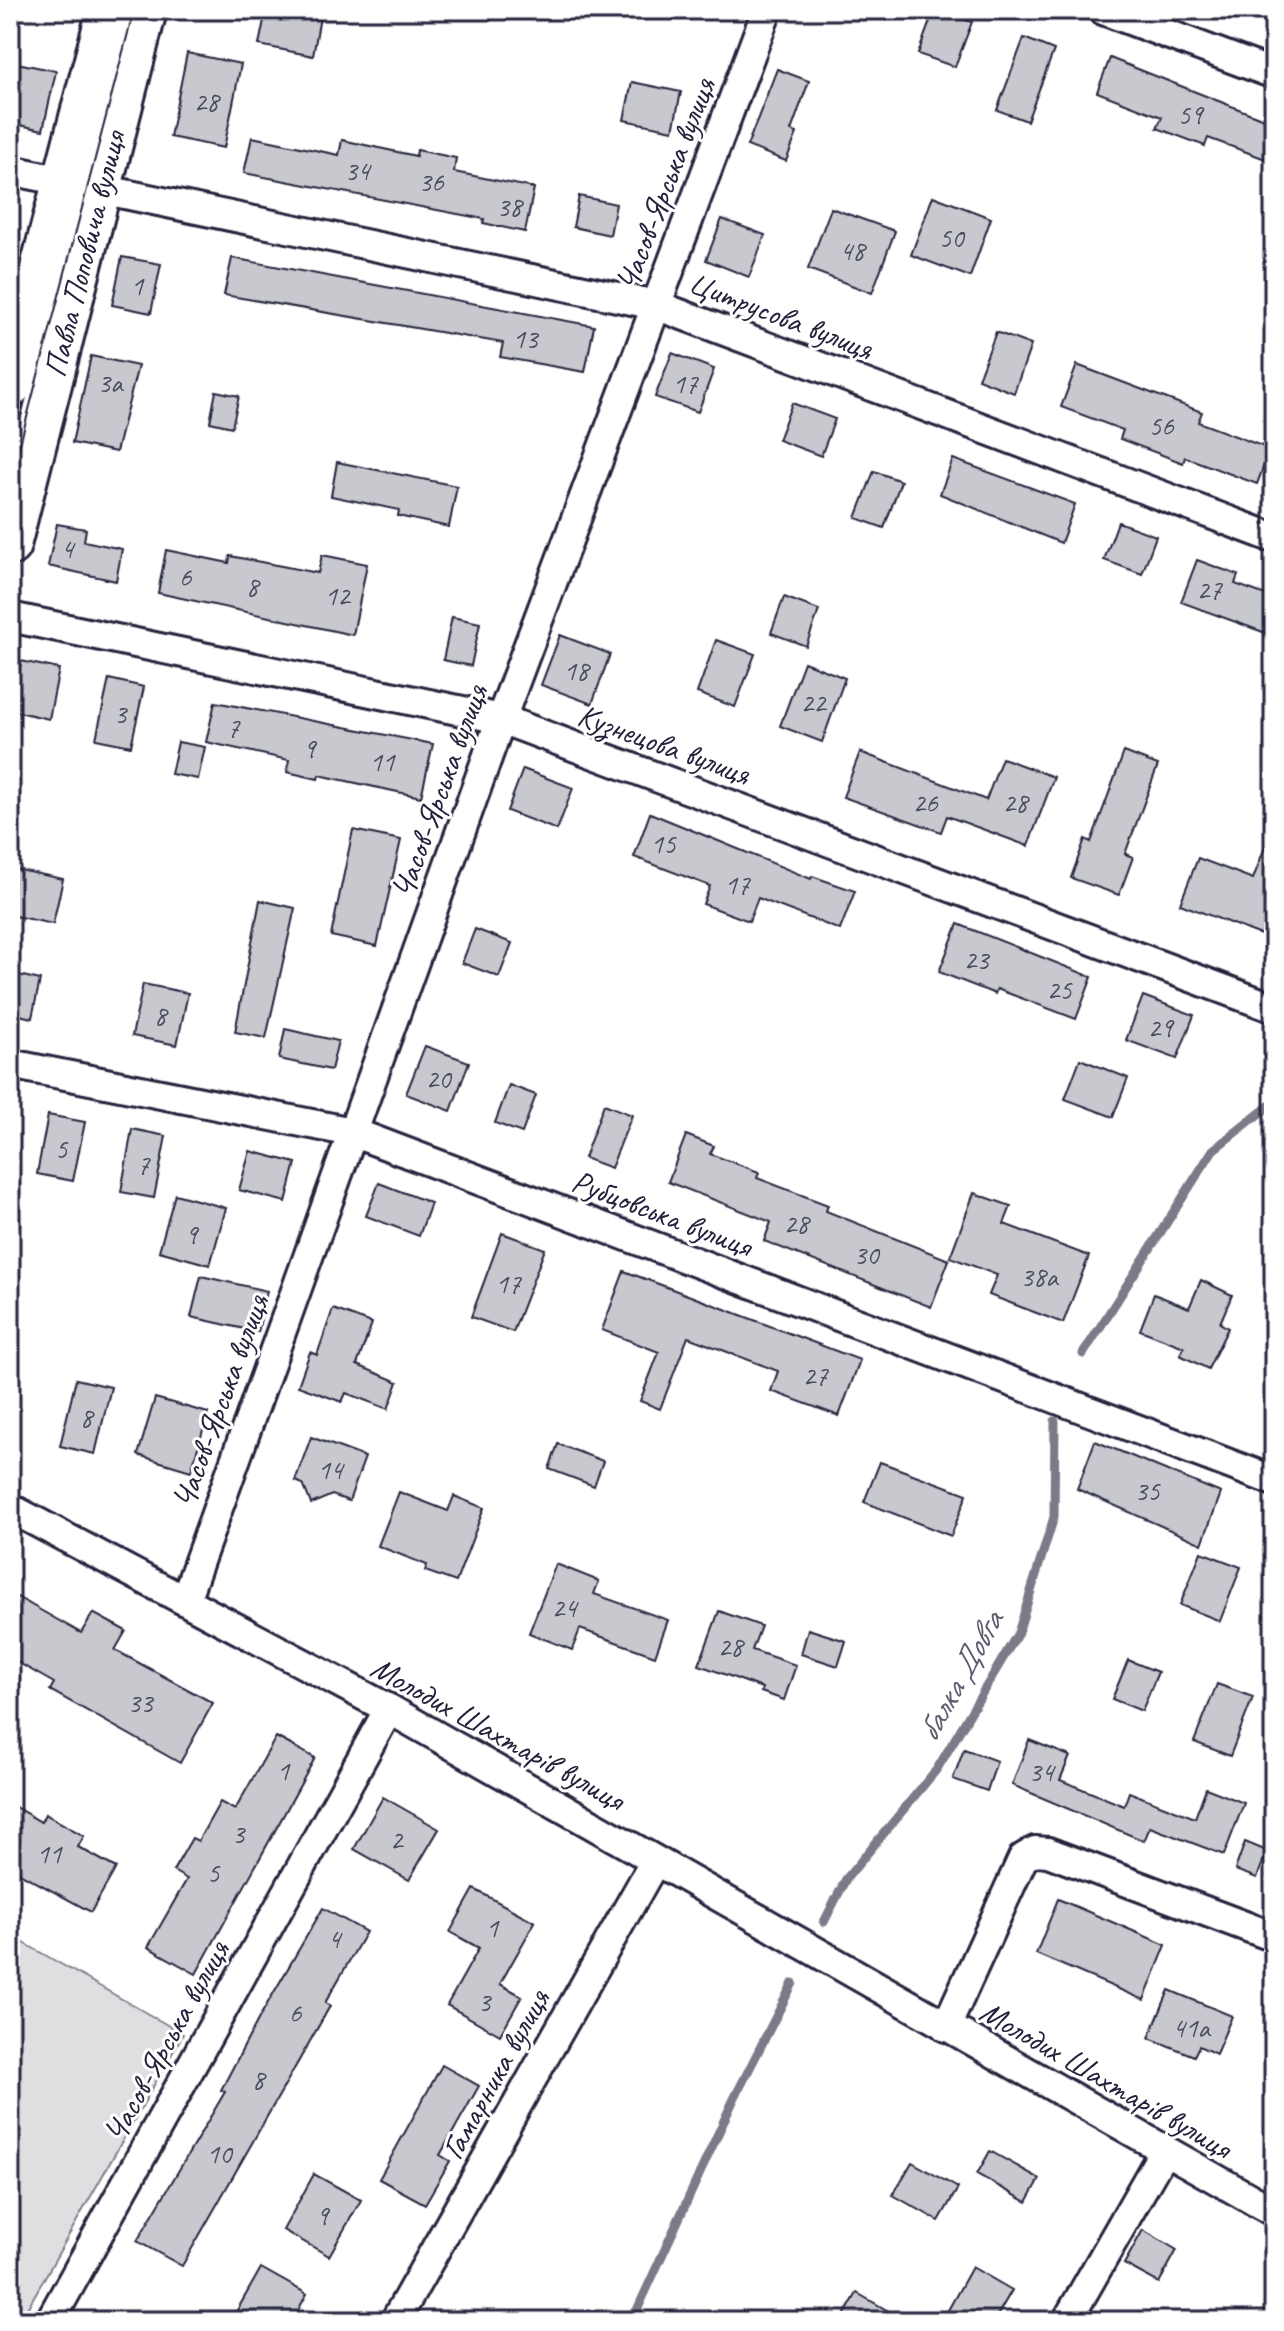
<svg xmlns="http://www.w3.org/2000/svg" width="1284" height="2331" viewBox="0 0 1284 2331" font-family="Caveat,sans-serif">
	<style>
		.green { fill: #dfdfe2; stroke: #80808e; stroke-width: 2 }
		.lines { fill: none; stroke-linecap: round; stroke-linejoin: round }
		.stream { stroke: #7a7a88; stroke-width: 9 }
		.building { fill: #c8c8cf; stroke: #22223b; stroke-width: 2 }
		.minor-casing { stroke: #22223b; stroke-width: 34 }
		.secondary-casing { stroke: #22223b; stroke-width: 46 }
		.minor { stroke: #fff; stroke-width: 28 }
		.secondary { stroke: #fff; stroke-width: 40 }
		.tram { stroke: #22223b; stroke-width: 2 }
		.labels { text-anchor: middle; stroke-width: 6; stroke-linejoin: round; paint-order: stroke }
		.number-label { font-size: 28px; fill: #4c4c60 }
		.street-label { font-size: 32px; fill: #22223b; stroke: #fff }
		.water-label { font-size: 34px; font-style: italic; fill: #5c5c6f; stroke: #fff }
	</style>
	<rect width="100%" height="100%" fill="#fff"/>
	<filter id="ink" filterUnits="userSpaceOnUse"><feTurbulence type="fractalNoise" baseFrequency=".0125" numOctaves="2"/><feDisplacementMap in="SourceGraphic" scale="16" xChannelSelector="R" yChannelSelector="G"/><feConvolveMatrix kernelMatrix="1 2 1 2 8 2 1 2 1" color-interpolation-filters="sRGB"/></filter>
	<g filter="url(#ink)">
		<polygon class="green" points="10,1935 183,2034 20,2321 10,2321"/>
		<g class="lines">
			<g class="stream">
				<polyline points="1083,1354 1213,1150 1274,1102"/>
				<polyline points="824,1922 846,1879 937,1769 1018,1633 1054,1517 1055,1421"/>
				<polyline points="632,2321 733,2101 793,1983"/>
			</g>
		</g>
		<g class="building">
			<polygon points="266,10 320,17 313,56 259,45"/>
			<polygon points="934,10 972,22 955,67 918,54"/>
			<polygon points="1024,38 1054,50 1027,121 997,110"/>
			<polygon points="187,53 241,64 224,148 170,137"/>
			<polygon points="1110,58 1274,123 1274,162 1208,138 1205,146 1157,128 1162,117 1097,92"/>
			<polygon points="17,63 56,71 43,130 10,123 10,97"/>
			<polygon points="777,69 809,81 791,131 797,133 786,161 747,146"/>
			<polygon points="632,82 681,92 673,130 624,120"/>
			<polygon points="252,137 339,155 342,140 416,156 417,150 456,158 454,172 534,188 525,232 483,223 484,219 244,173"/>
			<polygon points="579,196 616,204 610,235 573,227"/>
			<polygon points="933,196 991,218 970,277 911,255"/>
			<polygon points="831,208 895,231 872,293 808,269"/>
			<polygon points="722,219 765,235 749,277 706,260"/>
			<polygon points="122,257 161,264 151,313 112,305"/>
			<polygon points="232,258 594,326 585,372 500,357 503,343 224,295"/>
			<polygon points="996,332 1031,345 1014,393 978,379"/>
			<polygon points="672,353 714,369 698,412 655,397"/>
			<polygon points="91,356 138,366 116,452 72,443"/>
			<polygon points="1077,365 1202,412 1198,422 1270,449 1257,484 1185,457 1183,463 1120,439 1123,430 1061,407"/>
			<polygon points="216,391 239,396 232,427 210,422"/>
			<polygon points="792,403 835,419 821,456 778,440"/>
			<polygon points="953,459 1075,504 1061,543 940,494"/>
			<polygon points="337,462 457,486 449,527 398,516 399,510 331,496"/>
			<polygon points="874,471 901,481 884,528 856,518"/>
			<polygon points="1118,522 1156,536 1142,574 1104,560"/>
			<polygon points="57,524 86,529 84,541 122,549 116,581 48,566"/>
			<polygon points="166,550 229,563 230,556 318,573 322,555 367,564 353,635 158,593"/>
			<polygon points="1197,560 1238,575 1235,584 1274,598 1274,636 1181,602"/>
			<polygon points="784,597 819,610 806,646 771,633"/>
			<polygon points="452,617 480,623 471,666 443,660"/>
			<polygon points="560,635 610,654 592,704 541,685"/>
			<polygon points="716,640 755,654 735,707 697,693"/>
			<polygon points="21,661 59,669 49,719 10,710"/>
			<polygon points="804,662 845,678 822,742 780,726"/>
			<polygon points="109,679 144,687 131,746 96,739"/>
			<polygon points="215,702 433,744 421,797 319,775 318,779 287,772 289,760 206,742"/>
			<polygon points="178,742 205,747 198,779 171,774"/>
			<polygon points="860,752 986,800 1002,758 1054,777 1028,846 947,816 941,832 843,797"/>
			<polygon points="1124,752 1158,765 1125,854 1133,857 1119,895 1071,878 1085,839 1091,842"/>
			<polygon points="523,769 573,788 557,830 507,811"/>
			<polygon points="650,813 811,879 812,876 855,891 840,930 758,898 749,921 703,904 710,886 634,857"/>
			<polygon points="1272,828 1274,940 1180,904 1198,858 1253,879"/>
			<polygon points="353,830 401,840 377,946 331,936"/>
			<polygon points="15,869 63,879 53,924 10,915"/>
			<polygon points="260,900 295,908 266,1038 235,1032"/>
			<polygon points="958,924 1092,977 1076,1019 997,989 995,994 939,972"/>
			<polygon points="475,929 512,943 499,977 462,963"/>
			<polygon points="10,973 40,980 32,1018 10,1013"/>
			<polygon points="143,984 188,993 177,1045 132,1036"/>
			<polygon points="1143,996 1194,1015 1177,1059 1126,1040"/>
			<polygon points="285,1029 338,1041 331,1070 279,1059"/>
			<polygon points="425,1046 469,1062 451,1111 406,1094"/>
			<polygon points="1080,1059 1128,1078 1113,1117 1065,1099"/>
			<polygon points="509,1085 536,1095 522,1133 495,1123"/>
			<polygon points="604,1104 632,1115 611,1168 584,1158"/>
			<polygon points="48,1115 85,1122 73,1181 37,1174"/>
			<polygon points="132,1129 166,1136 154,1198 121,1192"/>
			<polygon points="686,1135 714,1146 710,1154 759,1172 757,1178 828,1205 826,1211 949,1260 931,1307 764,1241 771,1222 668,1182"/>
			<polygon points="250,1151 296,1163 286,1202 239,1190"/>
			<polygon points="379,1183 431,1203 419,1236 366,1216"/>
			<polygon points="974,1193 1011,1206 1004,1224 1089,1256 1063,1323 989,1295 997,1275 950,1257"/>
			<polygon points="175,1194 226,1208 210,1265 159,1251"/>
			<polygon points="502,1233 545,1249 513,1332 471,1317"/>
			<polygon points="624,1271 860,1360 839,1416 771,1391 778,1371 688,1337 660,1409 640,1401 659,1352 602,1330"/>
			<polygon points="201,1276 267,1291 258,1332 191,1317"/>
			<polygon points="1201,1280 1232,1295 1220,1323 1228,1328 1208,1369 1180,1355 1184,1347 1140,1330 1154,1294 1189,1308"/>
			<polygon points="333,1309 372,1323 357,1365 398,1382 388,1409 346,1393 342,1402 298,1386 310,1352 317,1355"/>
			<polygon points="76,1379 111,1387 95,1454 60,1446"/>
			<polygon points="155,1398 208,1413 191,1471 138,1455"/>
			<polygon points="311,1437 365,1457 349,1501 332,1495 311,1504 303,1484 295,1481"/>
			<polygon points="1095,1441 1221,1493 1202,1544 1077,1489"/>
			<polygon points="558,1444 603,1461 594,1486 549,1469"/>
			<polygon points="880,1462 967,1494 951,1536 864,1502"/>
			<polygon points="399,1492 448,1511 454,1496 484,1508 456,1582 425,1571 427,1565 378,1546"/>
			<polygon points="1201,1552 1241,1567 1220,1621 1180,1605"/>
			<polygon points="556,1564 599,1581 594,1594 668,1620 655,1656 580,1629 572,1650 529,1633"/>
			<polygon points="10,1593 81,1633 93,1613 126,1631 115,1650 213,1703 180,1763 50,1690 54,1683 10,1658"/>
			<polygon points="719,1611 761,1626 752,1650 796,1665 784,1700 761,1692 762,1688 699,1665"/>
			<polygon points="808,1629 846,1641 838,1666 801,1654"/>
			<polygon points="1128,1660 1158,1672 1142,1711 1112,1699"/>
			<polygon points="1217,1684 1253,1697 1230,1756 1194,1742"/>
			<polygon points="276,1737 315,1758 196,1974 148,1947 187,1879 173,1871 192,1838 198,1841 220,1802 235,1810"/>
			<polygon points="1029,1740 1070,1756 1060,1780 1124,1806 1129,1792 1195,1818 1206,1788 1244,1803 1224,1855 1150,1827 1144,1841 1012,1785"/>
			<polygon points="964,1749 997,1761 987,1791 953,1779"/>
			<polygon points="383,1797 439,1829 409,1880 354,1849"/>
			<polygon points="10,1804 41,1822 45,1814 84,1836 78,1847 116,1868 91,1912 10,1868"/>
			<polygon points="1245,1842 1267,1851 1257,1878 1235,1870"/>
			<polygon points="474,1889 535,1922 500,1984 522,1996 500,2035 447,2005 479,1948 450,1932"/>
			<polygon points="1058,1899 1166,1945 1144,2000 1036,1954"/>
			<polygon points="323,1908 366,1932 325,2003 330,2006 182,2266 137,2241 225,2092 221,2090 259,2018"/>
			<polygon points="1169,1990 1232,2016 1216,2054 1199,2046 1194,2056 1149,2038"/>
			<polygon points="442,2065 479,2086 440,2155 450,2161 425,2204 379,2179"/>
			<polygon points="990,2151 1040,2179 1027,2202 977,2174"/>
			<polygon points="912,2162 958,2188 939,2221 893,2195"/>
			<polygon points="314,2174 361,2200 329,2256 283,2230"/>
			<polygon points="1143,2230 1177,2250 1159,2283 1124,2264"/>
			<polygon points="972,2267 1012,2290 994,2321 942,2321"/>
			<polygon points="261,2268 307,2294 292,2321 231,2321"/>
			<polygon points="857,2293 906,2321 841,2321"/>
		</g>
		<g class="lines">
			<defs>
				<g id="minor">
					<polyline points="1103,10 1274,74"/>
					<polyline points="10,170 656,305 1274,538"/>
					<polyline points="10,617 501,719 1274,1008"/>
					<polyline points="10,1064 352,1132 1274,1481"/>
					<polyline points="10,1508 389,1709 1274,2212"/>
					<polyline points="185,1600 501,719 767,10"/>
					<polyline points="946,2027 1023,1858 1035,1851 1048,1852 1274,1937"/>
					<polyline points="50,2321 389,1709"/>
					<polyline points="395,2321 655,1861"/>
					<polyline points="1067,2321 1164,2151"/>
				</g>
				<g id="secondary">
					<polyline points="10,387 108,10"/>
					<polyline points="10,545 146,10"/>
				</g>
			</defs>
			<use href="#minor" class="minor-casing"/>
			<use href="#secondary" class="secondary-casing"/>
			<use href="#minor" class="minor"/>
			<use href="#secondary" class="secondary"/>
			<polyline class="tram" points="10,482 134,10"/>
		</g>
	</g>
	<g class="labels">
		<g class="number-label">
			<text x="206" y="111">28</text>
			<text x="1190" y="124">59</text>
			<text x="357" y="180">34</text>
			<text x="431" y="191">36</text>
			<text x="509" y="216">38</text>
			<text x="951" y="247">50</text>
			<text x="852" y="260">48</text>
			<text x="137" y="295">1</text>
			<text x="525" y="348">13</text>
			<text x="110" y="392">3а</text>
			<text x="685" y="393">17</text>
			<text x="1161" y="435">56</text>
			<text x="67" y="558">4</text>
			<text x="185" y="586">6</text>
			<text x="252" y="596">8</text>
			<text x="1209" y="599">27</text>
			<text x="337" y="605">12</text>
			<text x="576" y="680">18</text>
			<text x="813" y="712">22</text>
			<text x="120" y="723">3</text>
			<text x="233" y="737">7</text>
			<text x="309" y="758">9</text>
			<text x="382" y="771">11</text>
			<text x="925" y="812">26</text>
			<text x="1015" y="812">28</text>
			<text x="663" y="853">15</text>
			<text x="737" y="894">17</text>
			<text x="976" y="969">23</text>
			<text x="1059" y="999">25</text>
			<text x="160" y="1025">8</text>
			<text x="1160" y="1037">29</text>
			<text x="438" y="1088">20</text>
			<text x="61" y="1158">5</text>
			<text x="143" y="1174">7</text>
			<text x="796" y="1233">28</text>
			<text x="191" y="1244">9</text>
			<text x="866" y="1264">30</text>
			<text x="1039" y="1286">38а</text>
			<text x="508" y="1293">17</text>
			<text x="815" y="1385">27</text>
			<text x="86" y="1427">8</text>
			<text x="330" y="1479">14</text>
			<text x="1147" y="1500">35</text>
			<text x="564" y="1617">24</text>
			<text x="730" y="1656">28</text>
			<text x="140" y="1712">33</text>
			<text x="283" y="1780">1</text>
			<text x="1041" y="1781">34</text>
			<text x="238" y="1843">3</text>
			<text x="396" y="1849">2</text>
			<text x="49" y="1863">11</text>
			<text x="213" y="1882">5</text>
			<text x="492" y="1937">1</text>
			<text x="334" y="1948">4</text>
			<text x="484" y="2011">3</text>
			<text x="295" y="2022">6</text>
			<text x="1191" y="2037">41а</text>
			<text x="258" y="2089">8</text>
			<text x="219" y="2163">10</text>
			<text x="322" y="2225">9</text>
		</g>
		<g class="street-label">
			<text transform="translate(665 184) rotate(-69)" y="11">Часов-Ярська вулиця</text>
			<text transform="translate(84 254) rotate(-76)" y="11">Павла Поповича вулиця</text>
			<text transform="translate(781 315) rotate(21)" y="11">Цитрусова вулиця</text>
			<text transform="translate(664 744) rotate(20)" y="11">Кузнецова вулиця</text>
			<text transform="translate(439 791) rotate(-70)" y="11">Часов-Ярська вулиця</text>
			<text transform="translate(662 1213) rotate(21)" y="11">Рубцовська вулиця</text>
			<text transform="translate(220 1401) rotate(-70)" y="11">Часов-Ярська вулиця</text>
			<text transform="translate(498 1733) rotate(29)" y="11">Молодих Шахтарів вулиця</text>
			<text transform="translate(166 2041) rotate(-61)" y="11">Часов-Ярська вулиця</text>
			<text transform="translate(495 2074) rotate(-61)" y="11">Гамарника вулиця</text>
			<text transform="translate(1106 2079) rotate(30)" y="11">Молодих Шахтарів вулиця</text>
		</g>
		<g class="water-label">
			<text transform="translate(959 1676) rotate(-61)" y="12">балка Довга</text>
		</g>
	</g>
	<rect width="1284" height="2331" fill="none" stroke="#fff" stroke-width="40"/>
	<rect x="20" y="20" width="1244" height="2291" fill="none" stroke="#22223b" stroke-width="3" filter="url(#ink)"/>
</svg>
